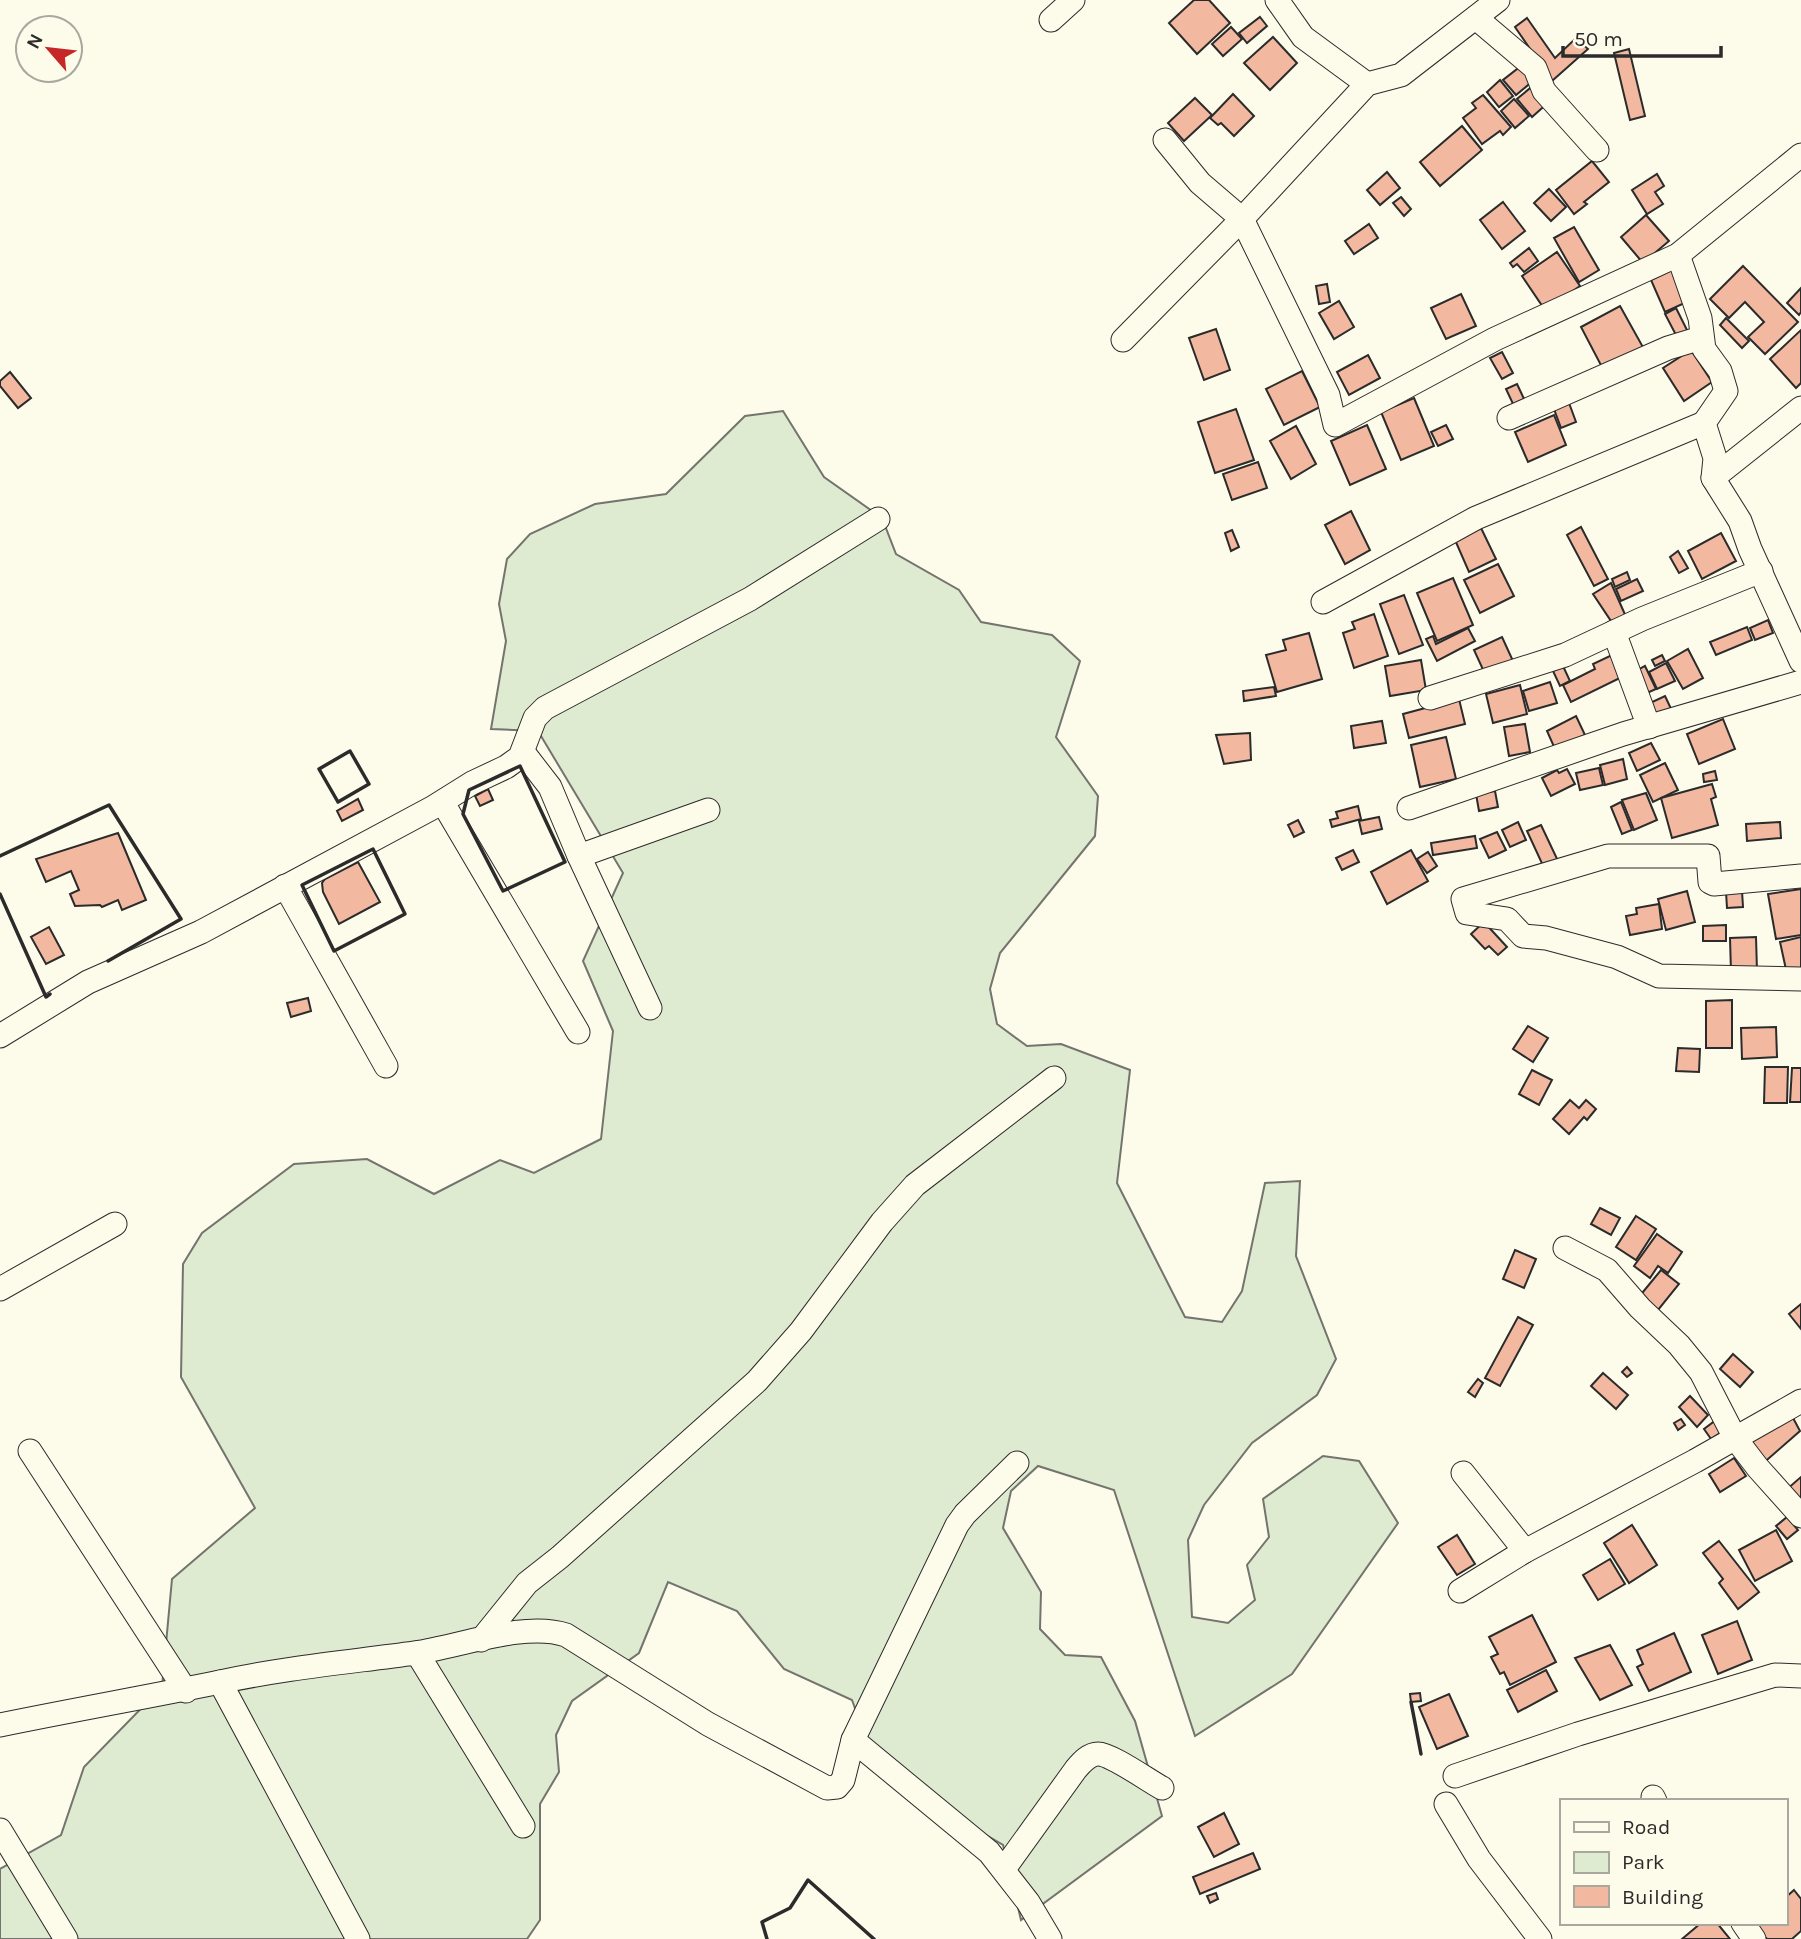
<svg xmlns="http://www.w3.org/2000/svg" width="1801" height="1939" viewBox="0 0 1801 1939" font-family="Karla,sans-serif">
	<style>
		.green { fill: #deebd1; stroke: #74746e; stroke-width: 2 }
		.building { fill: #f2b8a0; stroke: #2b2b2b; stroke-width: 2 }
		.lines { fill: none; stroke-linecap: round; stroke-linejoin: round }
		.minor-casing { stroke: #2b2b2b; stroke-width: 25 }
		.minor { stroke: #fdfbea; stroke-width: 23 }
		.wall { stroke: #2b2b2b; stroke-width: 3.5 }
	</style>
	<rect width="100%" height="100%" fill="#fdfbea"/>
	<polygon class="green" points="783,411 824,477 882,518 896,554 959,590 981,622 1052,635 1080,661 1056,737 1098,796 1095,836 1000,953 990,989 997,1024 1027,1046 1061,1044 1130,1070 1117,1183 1185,1317 1222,1322 1242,1291 1265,1183 1300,1181 1296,1256 1336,1359 1317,1395 1252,1443 1204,1505 1188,1540 1192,1617 1228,1623 1255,1600 1247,1565 1269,1537 1263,1499 1323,1456 1359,1461 1398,1523 1292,1674 1195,1736 1114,1490 1038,1466 1011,1491 1003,1528 1041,1592 1040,1629 1065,1655 1101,1657 1135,1721 1162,1816 1021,1920 1003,1845 878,1772 852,1700 784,1669 737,1611 668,1582 639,1653 572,1701 556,1735 559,1772 540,1804 540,1920 527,1939 0,1939 0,1869 61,1835 84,1767 162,1687 172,1579 255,1508 181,1377 183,1264 202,1233 294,1164 367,1159 434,1194 500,1160 534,1173 601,1139 613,1031 583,961 623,873 538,731 491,729 506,641 499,604 507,559 530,534 595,504 666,494 745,416"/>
	<g class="building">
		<polygon points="1194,0 1209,0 1230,23 1197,54 1169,23"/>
		<polygon points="1260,17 1267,26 1247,43 1239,33"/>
		<polygon points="1527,18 1555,58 1576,38 1588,49 1552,81 1515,27"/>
		<polygon points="1231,27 1242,39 1223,56 1212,44"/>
		<polygon points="1273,37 1297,63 1270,90 1244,63"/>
		<polygon points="1629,49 1645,116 1630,120 1614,53"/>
		<polygon points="1521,66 1533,81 1516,95 1503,80"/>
		<polygon points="1500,80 1513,96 1499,107 1487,92"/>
		<polygon points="1535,84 1550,101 1532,117 1517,99"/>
		<polygon points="1233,94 1254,116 1234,136 1221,123 1218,125 1210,118"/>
		<polygon points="1483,95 1511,127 1503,135 1500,131 1482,144 1463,118 1476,108 1472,103"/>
		<polygon points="1195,98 1212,115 1184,141 1168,123"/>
		<polygon points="1514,99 1529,116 1515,128 1501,111"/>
		<polygon points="1462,126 1482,150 1440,186 1420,162"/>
		<polygon points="1592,161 1609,182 1584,202 1587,204 1574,214 1556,190"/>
		<polygon points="1387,172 1400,188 1380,205 1367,190"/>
		<polygon points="1657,174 1664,186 1655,192 1663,204 1647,214 1632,190"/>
		<polygon points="1549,189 1566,207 1551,221 1534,203"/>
		<polygon points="1401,197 1411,209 1404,216 1393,203"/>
		<polygon points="1503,202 1525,231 1502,249 1480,220"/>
		<polygon points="1646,215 1669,241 1643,263 1621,237"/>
		<polygon points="1369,224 1378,238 1354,254 1345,241"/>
		<polygon points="1574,227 1599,270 1579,282 1554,238"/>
		<polygon points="1529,248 1538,261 1524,272 1517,264 1513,267 1510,263"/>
		<polygon points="1557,252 1580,286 1545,310 1522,276"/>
		<polygon points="1743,266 1798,322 1765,354 1748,337 1764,322 1745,302 1729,318 1710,299"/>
		<polygon points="1674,269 1689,301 1665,312 1651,280"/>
		<polygon points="1327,284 1330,302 1319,304 1316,286"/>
		<polygon points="1801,288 1801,312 1799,315 1787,303"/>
		<polygon points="1461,294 1476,326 1446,339 1431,308"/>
		<polygon points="1339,301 1354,327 1334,339 1319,313"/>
		<polygon points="1620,306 1644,349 1604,371 1581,327"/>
		<polygon points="1676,308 1688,332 1677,337 1665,314"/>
		<polygon points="1726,318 1749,341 1742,348 1720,325"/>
		<polygon points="1216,329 1230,370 1204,380 1189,338"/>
		<polygon points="1801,330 1801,383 1796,388 1770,359"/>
		<polygon points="1691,350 1712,382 1684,401 1663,368"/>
		<polygon points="1502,352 1513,373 1502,379 1490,358"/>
		<polygon points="1368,355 1380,378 1349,395 1337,372"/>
		<polygon points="1302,371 1320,407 1284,425 1266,389"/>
		<polygon points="10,372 31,398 18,408 0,386 0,381"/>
		<polygon points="1517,384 1525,401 1514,406 1506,389"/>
		<polygon points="1414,398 1434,446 1401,460 1381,412"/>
		<polygon points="1569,403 1576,422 1561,428 1554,409"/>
		<polygon points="1236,409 1254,460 1215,473 1198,422"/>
		<polygon points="1554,415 1566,445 1528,462 1515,432"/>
		<polygon points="1367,425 1386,469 1350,485 1331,441"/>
		<polygon points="1446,425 1453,439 1438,446 1431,432"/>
		<polygon points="1296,426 1316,464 1291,479 1270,441"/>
		<polygon points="1258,462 1267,488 1232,500 1223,474"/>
		<polygon points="1351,511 1370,550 1345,564 1325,525"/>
		<polygon points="1581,527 1608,579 1594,586 1567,535"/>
		<polygon points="1481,528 1496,559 1469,572 1455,540"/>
		<polygon points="1232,530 1239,547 1231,551 1225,533"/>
		<polygon points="1721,533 1736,561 1702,579 1688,551"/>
		<polygon points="1678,551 1688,568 1679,573 1670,557"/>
		<polygon points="1498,564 1514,596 1480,613 1464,580"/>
		<polygon points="1627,572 1630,580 1615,587 1612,579"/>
		<polygon points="1453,578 1473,625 1437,641 1417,593"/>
		<polygon points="1637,579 1643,591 1621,601 1616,589"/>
		<polygon points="1611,583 1627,619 1615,627 1593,594"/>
		<polygon points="1404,595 1423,645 1399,654 1380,604"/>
		<polygon points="1374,614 1388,656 1354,668 1343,633 1355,629 1352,622"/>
		<polygon points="1768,620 1773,633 1755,640 1750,628"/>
		<polygon points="1747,627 1752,640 1716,655 1710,642"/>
		<polygon points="1468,628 1475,641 1437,661 1426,639 1433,636 1436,644"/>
		<polygon points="1309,633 1322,679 1277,692 1266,655 1286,650 1283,640"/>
		<polygon points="1502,637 1513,661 1485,674 1474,650"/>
		<polygon points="1688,649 1703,678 1683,689 1667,661"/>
		<polygon points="1614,654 1624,676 1571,702 1563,685 1595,669 1593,664"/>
		<polygon points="1662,655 1665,661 1655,666 1652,660"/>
		<polygon points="1421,660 1426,690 1390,696 1385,666"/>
		<polygon points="1666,663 1675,681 1657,689 1649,672"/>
		<polygon points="1563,666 1570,681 1560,686 1553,671"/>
		<polygon points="1645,666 1656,689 1647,693 1636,671"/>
		<polygon points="1550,682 1557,703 1529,711 1523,691"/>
		<polygon points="1520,685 1527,714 1493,723 1486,694"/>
		<polygon points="1274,687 1276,696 1244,701 1243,691"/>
		<polygon points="1665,696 1673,713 1658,720 1650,703"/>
		<polygon points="1459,699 1465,724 1409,738 1403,714"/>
		<polygon points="1576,716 1585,735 1555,749 1547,731"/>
		<polygon points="1723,719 1735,749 1699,764 1687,734"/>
		<polygon points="1382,721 1386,743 1354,748 1351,726"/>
		<polygon points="1525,724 1530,752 1509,756 1504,727"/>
		<polygon points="1250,733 1251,760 1224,764 1216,735"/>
		<polygon points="1446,737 1456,779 1420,787 1411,745"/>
		<polygon points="1651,743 1660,760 1637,771 1629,753"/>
		<polygon points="1623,759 1627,779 1605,785 1600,765"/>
		<polygon points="1665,763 1678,790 1653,802 1640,775"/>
		<polygon points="1599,768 1603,785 1580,790 1576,773"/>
		<polygon points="1567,769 1575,784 1551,796 1542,778 1557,770 1559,773"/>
		<polygon points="1715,771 1717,780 1704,782 1703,774"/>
		<polygon points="1712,784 1716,797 1711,799 1718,825 1672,838 1661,798"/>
		<polygon points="488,789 493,800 480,806 475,796"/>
		<polygon points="1495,791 1498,807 1479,811 1476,794"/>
		<polygon points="1646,793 1657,820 1634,830 1622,800"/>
		<polygon points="358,799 363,810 342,821 337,811"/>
		<polygon points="1621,802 1632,830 1622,834 1611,807"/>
		<polygon points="1358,806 1361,819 1332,827 1330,820 1338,818 1336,812"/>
		<polygon points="1379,817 1382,829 1362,834 1359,821"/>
		<polygon points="1298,820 1304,832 1294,837 1288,825"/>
		<polygon points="1518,822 1526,840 1510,847 1502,830"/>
		<polygon points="1780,822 1781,838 1747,841 1746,824"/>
		<polygon points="1541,825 1559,863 1545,870 1527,831"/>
		<polygon points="1497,832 1506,850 1489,858 1480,839"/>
		<polygon points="118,833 146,900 122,910 118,900 102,907 100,905 75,906 70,894 79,890 71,871 46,882 36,859"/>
		<polygon points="1475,836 1477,848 1433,855 1431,843"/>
		<polygon points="1353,850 1359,862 1342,870 1336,858"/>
		<polygon points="1411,850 1428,881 1387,904 1371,872"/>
		<polygon points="1428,852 1437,866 1427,873 1417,859"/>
		<polygon points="358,862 380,902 339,924 323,892 322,883 325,879"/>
		<polygon points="1801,889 1801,935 1776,939 1768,894"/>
		<polygon points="1687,891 1695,922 1666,930 1658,899"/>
		<polygon points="1742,891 1743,907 1727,908 1726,892"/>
		<polygon points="1659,904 1662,929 1630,935 1626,916 1637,914 1636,908"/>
		<polygon points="1484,922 1507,947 1498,955 1489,946 1485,949 1471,934"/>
		<polygon points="1726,925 1726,941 1703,941 1703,926"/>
		<polygon points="49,927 64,955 46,964 31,937"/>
		<polygon points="1756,937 1757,971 1731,972 1730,938"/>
		<polygon points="1801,937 1801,971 1787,974 1780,942"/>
		<polygon points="308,998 311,1011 291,1017 287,1003"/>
		<polygon points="1732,1000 1732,1048 1706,1048 1706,1001"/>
		<polygon points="1528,1026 1548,1038 1533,1062 1513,1049"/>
		<polygon points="1776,1027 1777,1057 1742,1059 1741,1028"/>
		<polygon points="1678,1048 1700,1049 1699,1072 1676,1071"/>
		<polygon points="1765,1067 1788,1067 1787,1103 1764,1103"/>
		<polygon points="1792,1068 1801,1068 1801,1102 1790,1102"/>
		<polygon points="1532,1070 1552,1080 1539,1105 1519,1094"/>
		<polygon points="1570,1100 1579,1108 1586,1100 1596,1109 1587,1120 1584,1117 1569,1134 1553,1119"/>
		<polygon points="1600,1208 1620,1218 1611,1235 1591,1224"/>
		<polygon points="1636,1216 1656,1229 1636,1260 1616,1247"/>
		<polygon points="1657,1234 1682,1252 1668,1273 1658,1266 1650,1278 1634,1266"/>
		<polygon points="1515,1250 1536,1259 1524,1288 1503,1279"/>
		<polygon points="1661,1270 1679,1284 1654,1315 1638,1298"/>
		<polygon points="1801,1304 1801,1329 1789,1314"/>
		<polygon points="1518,1317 1533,1325 1500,1386 1485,1378"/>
		<polygon points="1733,1354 1753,1372 1740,1387 1720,1369"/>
		<polygon points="1627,1367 1632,1373 1627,1377 1622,1372"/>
		<polygon points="1603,1373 1628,1395 1616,1409 1591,1386"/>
		<polygon points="1478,1379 1483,1383 1475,1397 1468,1392"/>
		<polygon points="1690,1396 1708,1415 1697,1427 1679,1407"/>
		<polygon points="1792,1416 1800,1431 1760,1466 1743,1444"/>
		<polygon points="1681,1419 1685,1425 1678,1430 1674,1423"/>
		<polygon points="1716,1420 1723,1431 1711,1439 1704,1429"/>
		<polygon points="1734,1458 1746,1476 1720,1492 1709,1474"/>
		<polygon points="1801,1477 1801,1507 1786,1490"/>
		<polygon points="1787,1517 1798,1530 1787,1539 1776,1526"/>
		<polygon points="1632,1525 1657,1565 1629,1583 1604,1543"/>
		<polygon points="1776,1530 1792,1561 1755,1581 1739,1550"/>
		<polygon points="1457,1535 1475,1564 1457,1575 1438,1547"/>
		<polygon points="1719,1541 1759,1592 1738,1609 1719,1583 1723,1579 1703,1553"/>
		<polygon points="1610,1559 1625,1584 1598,1600 1583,1575"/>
		<polygon points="1532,1615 1556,1662 1510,1685 1504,1672 1500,1674 1491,1657 1498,1654 1489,1637"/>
		<polygon points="1737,1621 1752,1660 1718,1674 1702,1635"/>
		<polygon points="1674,1633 1691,1672 1649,1691 1637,1667 1643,1664 1637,1650"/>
		<polygon points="1610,1645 1632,1685 1600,1700 1575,1658"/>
		<polygon points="1546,1670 1557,1691 1518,1712 1507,1690"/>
		<polygon points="1420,1693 1421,1701 1411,1702 1410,1694"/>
		<polygon points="1449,1694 1468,1736 1437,1749 1419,1707"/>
		<polygon points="1224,1813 1239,1844 1214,1857 1198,1827"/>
		<polygon points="1253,1853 1260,1869 1200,1894 1193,1877"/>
		<polygon points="1794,1890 1801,1899 1801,1931 1792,1939 1767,1939 1755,1924 1785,1923 1785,1898"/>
		<polygon points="1216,1893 1218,1899 1210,1903 1207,1896"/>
		<polygon points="1701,1923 1717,1923 1730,1939 1682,1939"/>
	</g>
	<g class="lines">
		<defs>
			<g id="minor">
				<polyline points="1277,0 1303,37 1367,84"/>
				<polyline points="1476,18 1535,68 1544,91 1597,150"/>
				<polyline points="1051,20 1073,0"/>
				<polyline points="1165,140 1200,183 1242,219 1367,84 1401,75 1498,0"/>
				<polyline points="1678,255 1700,318 1704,349 1720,371 1726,391 1704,423 1715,458 1713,478 1740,521 1750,549 1801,661"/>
				<polyline points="1123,340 1242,219 1328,395 1335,425 1495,339 1678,255 1801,155"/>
				<polyline points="1509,418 1668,348 1701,338"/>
				<polyline points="1713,478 1801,408"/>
				<polyline points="1323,602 1476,518 1704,423"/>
				<polyline points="1614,632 1649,727"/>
				<polyline points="1430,698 1565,655 1642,619 1761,571"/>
				<polyline points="523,752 550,787 579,856 708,810"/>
				<polyline points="443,803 578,1032"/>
				<polyline points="1409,808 1623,734 1801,682"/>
				<polyline points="579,856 650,1008"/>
				<polyline points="1801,876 1714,884 1710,882 1708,856 1608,856 1463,899 1467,913 1507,919 1523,936 1546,938 1617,957 1659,976 1801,979"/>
				<polyline points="285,886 386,1066"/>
				<polyline points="0,1036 88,982 201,932 432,808 472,783 506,767 520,757 535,718 545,708 750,599 878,519"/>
				<polyline points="1565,1248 1607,1270 1640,1308 1679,1345 1701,1372 1735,1438 1758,1468 1801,1516"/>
				<polyline points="0,1289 115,1224"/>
				<polyline points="30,1451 186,1691"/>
				<polyline points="1463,1473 1525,1551"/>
				<polyline points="1460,1591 1525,1551 1695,1461 1801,1401"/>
				<polyline points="481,1640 527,1583 560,1557 757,1381 801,1331 882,1222 915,1185 1054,1078"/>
				<polyline points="417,1653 523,1826"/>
				<polyline points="220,1682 358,1939"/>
				<path d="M0 1725C73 1710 147 1697 220 1682 284 1668 350 1662 415 1653 458 1647 525 1621 566 1635L708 1724 827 1788 837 1787 843 1780 853 1740 989 1852 1028 1902 1050 1939"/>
				<polyline points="853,1740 957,1525 965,1514 1017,1463"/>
				<polyline points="1455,1776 1578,1734 1775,1675 1801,1676"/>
				<polyline points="1653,1797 1655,1801"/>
				<polyline points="1446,1804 1479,1859 1540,1939"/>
				<polyline points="0,1830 66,1939"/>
				<path d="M1004 1869 1076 1769C1082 1762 1089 1754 1098 1754 1111 1754 1149 1781 1162 1788"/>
				<polyline points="1743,1923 1754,1939"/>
			</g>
		</defs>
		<use href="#minor" class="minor-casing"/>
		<use href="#minor" class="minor"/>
		<g class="wall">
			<polygon points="350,751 369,784 338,802 319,769"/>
			<polygon points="520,766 565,862 503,891 463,814 469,790"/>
			<polygon points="373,849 405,914 334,951 302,885"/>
			<polyline points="0,856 109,805 181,919 108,961"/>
			<polyline points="0,894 46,997 50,994"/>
			<polyline points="1411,1702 1421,1754"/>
			<polyline points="767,1939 762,1922 790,1908 808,1880 874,1939"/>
		</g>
	</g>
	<rect x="1560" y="1799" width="228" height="126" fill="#fdfbea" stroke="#a9a89e" stroke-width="2"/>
	<rect x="1574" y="1822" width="35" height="10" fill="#fdfbea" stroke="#a9a89e" stroke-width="2"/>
	<text x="1622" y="1834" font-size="21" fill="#2b2b2b">Road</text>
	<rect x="1574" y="1852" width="35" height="21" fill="#deebd1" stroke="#a9a89e" stroke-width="2"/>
	<text x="1622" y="1869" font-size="21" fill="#2b2b2b">Park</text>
	<rect x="1574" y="1886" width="35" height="21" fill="#f2b8a0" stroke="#a9a89e" stroke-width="2"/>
	<text x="1622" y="1904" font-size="21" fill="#2b2b2b">Building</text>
	<g transform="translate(49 49) rotate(298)"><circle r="33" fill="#fdfbea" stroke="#a9a89e" stroke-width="2"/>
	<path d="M0-5L12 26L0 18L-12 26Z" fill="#c62828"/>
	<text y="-10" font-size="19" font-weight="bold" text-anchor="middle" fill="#2b2b2b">N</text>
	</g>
	<path d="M1563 46v10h158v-10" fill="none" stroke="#2b2b2b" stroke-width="3.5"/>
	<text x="1574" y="46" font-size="21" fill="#2b2b2b" stroke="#fdfbea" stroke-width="5" paint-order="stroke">50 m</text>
</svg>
